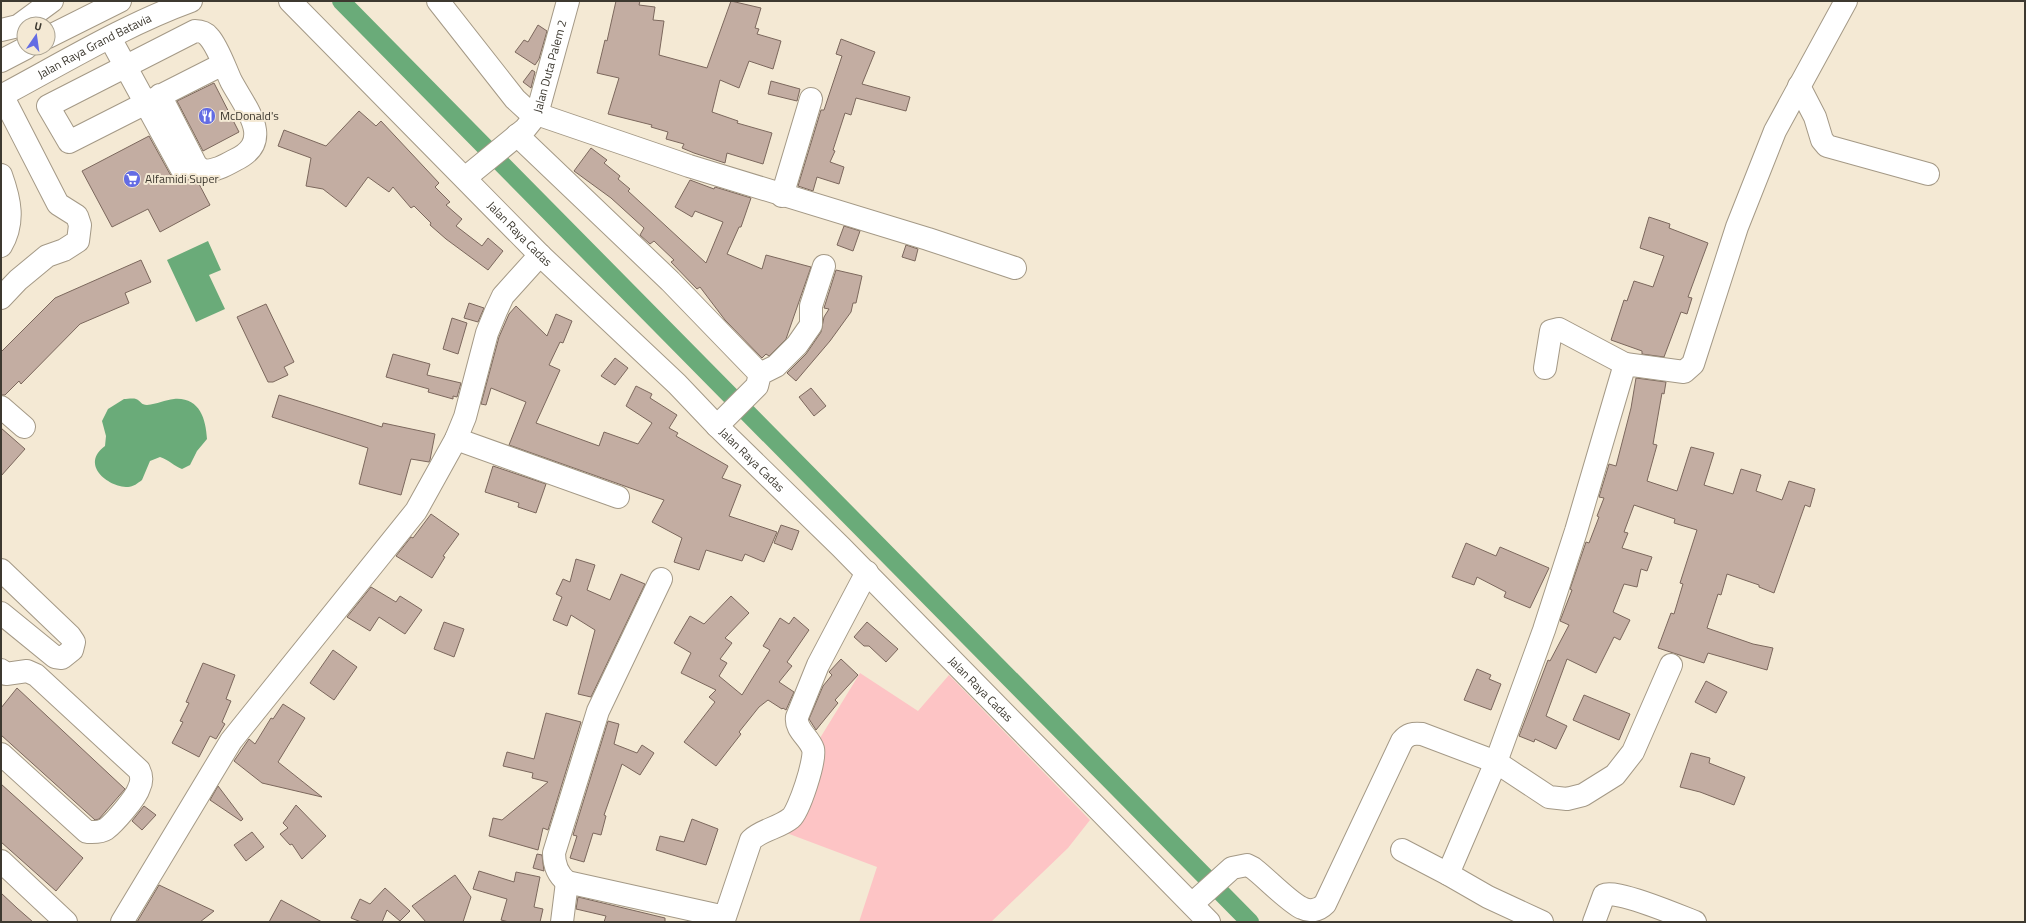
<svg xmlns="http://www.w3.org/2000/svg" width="2026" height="923" viewBox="0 0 2026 923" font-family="'Titillium Web',sans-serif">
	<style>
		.green { fill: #fdc4c5 }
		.water { fill: #6aab79 }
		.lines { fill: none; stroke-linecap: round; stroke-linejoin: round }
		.canal { stroke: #6aab79; stroke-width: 18 }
		.building { fill: #c3ada2; stroke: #7c685d }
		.minor-casing { stroke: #a49986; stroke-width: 24 }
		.minor { stroke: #fff; stroke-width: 22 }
		.labels { text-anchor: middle; stroke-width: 4; stroke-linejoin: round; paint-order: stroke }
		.street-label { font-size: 12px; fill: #3d3930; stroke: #f4e9d4 }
		.poi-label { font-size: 12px; fill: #3d3930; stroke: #f4e9d4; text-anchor: start }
	</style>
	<rect width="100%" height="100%" fill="#f4e9d4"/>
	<polygon class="green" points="860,673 918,711 949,675 1090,820 1068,848 991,922 859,922 877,867 784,832 809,756"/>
	<g class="water">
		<polygon points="208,241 221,270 209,275 225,309 196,322 167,260"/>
		<path d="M124 399C127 399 133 398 136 399 141 401 141 405 147 405 157 404 165 400 174 399 199 397 206 418 207 439L197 451 190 465 182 469C174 466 169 460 160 457L150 461 142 480C138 483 133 487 128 487 107 487 80 464 105 446L106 436 102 421 108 409Z"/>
	</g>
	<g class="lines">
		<polyline class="canal" points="341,1 1250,922"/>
	</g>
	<g class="building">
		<polygon points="616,1 640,1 639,5 655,7 653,20 664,21 659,55 707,68 731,1 761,8 755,28 759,29 757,34 781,41 773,69 749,61 739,88 720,80 712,112 738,121 737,123 772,133 763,164 727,153 725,163 694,153 682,148 684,144 666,139 668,132 651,127 652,125 608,114 619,78 597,73 605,40 607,41"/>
		<polygon points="538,25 547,31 539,59 535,65 515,52 524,40 528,42"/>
		<polygon points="841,39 875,52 862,84 910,97 906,111 856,98 851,115 845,113 833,150 835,151 830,162 844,167 839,184 817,177 813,191 798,186 821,110 824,110 842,56 836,54"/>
		<polygon points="532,70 535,72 531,88 523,82"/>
		<polygon points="771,81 800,89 797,101 768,94"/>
		<polygon points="214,83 239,132 203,151 177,101"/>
		<polygon points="359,111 376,126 381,121 439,183 435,187 450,202 446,205 462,219 456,226 482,246 488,238 503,251 488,270 446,239 430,225 431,223 414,206 411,208 393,187 389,192 368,177 346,207 323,189 306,186 311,158 278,146 284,130 326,146"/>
		<polygon points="149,136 170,174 181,183 191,178 198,182 210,205 160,232 148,209 112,227 82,171"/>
		<polygon points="591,148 607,160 604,163 620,176 618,179 630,189 628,191 706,263 723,222 695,211 692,217 675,207 690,180 714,189 715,187 751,198 741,227 739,227 727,254 762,269 766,255 811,267 786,339 769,356 766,354 762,358 725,320 700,287 697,289 671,262 674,260 654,241 650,244 640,235 644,228 611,198 574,171"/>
		<polygon points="1649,217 1670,224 1669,228 1708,243 1688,297 1692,298 1687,314 1681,312 1664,357 1642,354 1642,351 1611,340 1624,300 1627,301 1634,281 1653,287 1664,256 1640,248"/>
		<polygon points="844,226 860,231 853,251 837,245"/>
		<polygon points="906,245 918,249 915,261 902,257"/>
		<polygon points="141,260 151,282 125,293 129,303 80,324 21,384 19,381 5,395 1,395 1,352 55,298"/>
		<polygon points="836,270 862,276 856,303 853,303 851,312 830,341 796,381 787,373 806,354 821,332 824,317 829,309 824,308"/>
		<polygon points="469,303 484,308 478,322 464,318"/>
		<polygon points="266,304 294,362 284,367 288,375 273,382 268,382 237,317"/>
		<polygon points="516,306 547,336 556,314 572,321 563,343 560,342 549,365 560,370 536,423 599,446 604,432 638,444 652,423 626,406 636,386 652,394 650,398 677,415 669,428 678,433 676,436 728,466 722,478 741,485 729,516 777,532 764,562 745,554 742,561 706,550 699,570 674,562 682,538 652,522 664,500 509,445 526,402 491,388 486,405 481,404 499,337 509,314"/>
		<polygon points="452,318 467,323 458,354 443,349"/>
		<polygon points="393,354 430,364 427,375 461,383 457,397 453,396 453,399 428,392 429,389 386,377"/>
		<polygon points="615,358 628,368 615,385 601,376"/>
		<polygon points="1636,378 1666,382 1664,394 1662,393 1653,444 1657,445 1647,481 1677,491 1691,447 1714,453 1704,485 1733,494 1741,469 1761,475 1756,491 1782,500 1789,481 1815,489 1810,507 1805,505 1774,593 1759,587 1759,585 1727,574 1721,595 1718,594 1707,628 1753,644 1773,648 1767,670 1708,653 1704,663 1658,648 1671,613 1674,614 1683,584 1680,583 1697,530 1674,523 1675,519 1634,505 1624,532 1628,533 1622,548 1652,557 1647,571 1641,569 1637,587 1624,584 1613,612 1630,620 1620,640 1614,637 1596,673 1567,659 1546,716 1567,726 1556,749 1535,739 1534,742 1519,736 1548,660 1550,661 1569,625 1560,621 1572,590 1570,589 1586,542 1589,543 1599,517 1597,516 1604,498 1599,497 1609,464 1616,466 1631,408"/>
		<polygon points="811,388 826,406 814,416 799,397"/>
		<polygon points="279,395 382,427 383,423 435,434 430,460 429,462 411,459 401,495 359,484 368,448 272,417"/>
		<polygon points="1,428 25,449 1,476"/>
		<polygon points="493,466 546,484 536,513 518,507 519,503 485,492"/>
		<polygon points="431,514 459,534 443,556 445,557 432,578 396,556 411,537 413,538"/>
		<polygon points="781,525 799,531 792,550 774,543"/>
		<polygon points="1466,543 1496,556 1500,547 1549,568 1530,608 1504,597 1506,592 1477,577 1474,585 1452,577"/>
		<polygon points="576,559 595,565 587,590 610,600 621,574 645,584 591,697 578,694 595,630 571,615 567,626 553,620 562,597 556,594 563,579 570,582"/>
		<polygon points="371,587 396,602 400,596 422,610 405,634 379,617 370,631 347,617"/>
		<polygon points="731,596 749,613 725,638 732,643 720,659 727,663 719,676 742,695 770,650 763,646 780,618 789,624 794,617 809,630 787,662 792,666 779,682 794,692 786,710 783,708 782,709 768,700 759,707 739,732 741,734 716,766 684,742 715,702 709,697 716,690 681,673 691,653 674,643 690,616 704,624"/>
		<polygon points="444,622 464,629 454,657 434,649"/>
		<polygon points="867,622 898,649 886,662 869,646 864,646 854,637"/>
		<polygon points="333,650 357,667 334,700 310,683"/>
		<polygon points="841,659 858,675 835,700 838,703 816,730 809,719 823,686 832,675 829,672"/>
		<polygon points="203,663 235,675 226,699 231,701 222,722 225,724 216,739 210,736 199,757 172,743 183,722 180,721 189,703 186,702"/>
		<polygon points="1477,669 1491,675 1489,679 1501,684 1491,710 1464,700"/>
		<polygon points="1706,681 1727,692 1716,713 1695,702"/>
		<polygon points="17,688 125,789 99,819 95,820 1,735 1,708"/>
		<polygon points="1584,695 1630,714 1619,740 1573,720"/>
		<polygon points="283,704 305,718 278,762 322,797 262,783 234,761 249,739 255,744 271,718 273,719"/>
		<polygon points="546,713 581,722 548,830 543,828 538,850 489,836 493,818 502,820 548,782 532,778 533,773 503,766 507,752 534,759"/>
		<polygon points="608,721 619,724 614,744 637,753 642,745 654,753 640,775 622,764 604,815 606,816 601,835 593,833 584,862 570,858 577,836 573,835"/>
		<polygon points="1691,753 1710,758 1709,763 1745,777 1734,805 1700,792 1680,787"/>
		<polygon points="1,784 83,858 56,891 1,842"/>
		<polygon points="218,786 243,819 241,821 210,800"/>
		<polygon points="296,805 326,836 302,859 292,844 290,845 280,834 288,828 283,823"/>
		<polygon points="144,806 156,815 142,830 132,821"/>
		<polygon points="692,819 718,829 706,865 656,850 660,836 684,842"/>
		<polygon points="252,832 264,847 246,861 234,845"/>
		<polygon points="537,854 542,855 544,871 533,868"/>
		<polygon points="479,871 514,882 516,872 540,877 534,907 543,909 540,922 509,922 501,920 507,899 473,889"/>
		<polygon points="455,875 471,897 463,922 426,922 412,906"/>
		<polygon points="159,885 214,911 200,922 137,922"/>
		<polygon points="385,888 410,911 400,921 387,910 382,922 361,922 351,918 360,899 370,904"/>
		<polygon points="1,893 17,908 33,922 1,922"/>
		<polygon points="578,897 665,918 665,922 604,922 606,916 576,909"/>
		<polygon points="281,900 322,922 269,922"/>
	</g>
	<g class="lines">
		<defs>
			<g id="minor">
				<path id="s1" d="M290 1 540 255 677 384 717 426 841 547 1209 922"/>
				<polyline points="438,1 515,99 528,111 689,166 928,239 1015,268"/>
				<polyline points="1,30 18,26 52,1"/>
				<polyline points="48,37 120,1"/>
				<polyline points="110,38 181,168"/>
				<polyline points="1,61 26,48"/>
				<polyline points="1799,86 1815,117 1822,140 1827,146 1928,174"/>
				<path d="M160 95 196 165 203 171C215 171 224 166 235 160 275 141 246 109 231 81 225 68 218 47 209 37 205 32 201 31 195 31L48 106 69 142 223 64"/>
				<path id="s2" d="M1 96C63 63 125 25 191 1"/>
				<polyline points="517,135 670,281 760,374"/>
				<path d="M1 175C10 200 15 222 1 246"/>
				<path id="s3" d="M465 178 525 129 537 114 568 1"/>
				<polyline points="782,196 811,99"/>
				<polyline points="1,298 18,280 47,256 64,250 78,241 80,225 77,216 58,204 2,95"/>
				<polyline points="1545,368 1551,331 1559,329 1625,364"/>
				<polyline points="1,407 24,427"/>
				<polyline points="717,426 757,386 760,374 776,366 797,345 811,325 811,306 824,266"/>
				<polyline points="456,439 618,497"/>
				<polyline points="1,570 70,636 74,642 72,650 62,658 55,657 1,613"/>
				<path d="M661 579 598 711 554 853C554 865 558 875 567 882L725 917 751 840C763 829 779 828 791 818 799 811 816 760 813 749 809 737 795 730 797 717L818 665 867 572"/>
				<path d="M1 670 6 674 27 671 36 675 139 770C142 776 142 782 139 788 136 798 114 823 106 829 100 833 93 832 87 832L1 754"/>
				<polyline points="1402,850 1448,874"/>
				<polyline points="1,861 66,922"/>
				<path d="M1192 904 1232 868 1247 865 1253 868C1265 877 1290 903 1302 908 1310 912 1318 911 1325 904L1402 741C1408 734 1413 733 1422 734L1496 762 1549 797 1567 799 1583 795 1615 775 1633 752 1671 665"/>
				<polyline points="122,922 231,741 416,511 456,439 465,417 487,333 496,311 503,296 540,255"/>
				<polyline points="562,922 567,882"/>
				<polyline points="1542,922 1488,897 1448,874 1496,762 1544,630 1576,531 1625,364 1684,372 1693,364 1737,227 1775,131 1846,1"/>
				<path d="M1594 922 1604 895C1616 889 1680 916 1695 922"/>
			</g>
		</defs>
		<use href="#minor" class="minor-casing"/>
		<use href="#minor" class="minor"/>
	</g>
	<defs>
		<symbol id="restaurant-disc" viewBox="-11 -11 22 22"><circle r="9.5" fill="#636ce4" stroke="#f4e9d4"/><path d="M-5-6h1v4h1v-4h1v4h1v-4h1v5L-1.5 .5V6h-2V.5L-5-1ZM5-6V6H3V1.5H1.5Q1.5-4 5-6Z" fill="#fff"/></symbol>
		<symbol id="supermarket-disc" viewBox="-11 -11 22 22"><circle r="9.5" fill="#636ce4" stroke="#f4e9d4"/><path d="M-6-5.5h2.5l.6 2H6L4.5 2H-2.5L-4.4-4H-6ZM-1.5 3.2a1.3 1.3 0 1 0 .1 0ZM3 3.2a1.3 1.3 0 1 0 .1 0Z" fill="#fff"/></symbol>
	</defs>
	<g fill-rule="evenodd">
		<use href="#restaurant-disc" x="197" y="106" width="20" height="20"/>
		<use href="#supermarket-disc" x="122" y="169" width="20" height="20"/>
	</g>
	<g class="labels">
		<g class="street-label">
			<text dy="4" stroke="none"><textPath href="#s2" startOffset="106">Jalan Raya Grand Batavia</textPath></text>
			<text dy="4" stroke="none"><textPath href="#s3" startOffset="146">Jalan Duta Palem 2</textPath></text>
			<text dy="4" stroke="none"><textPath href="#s1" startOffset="327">Jalan Raya Cadas</textPath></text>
			<text dy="4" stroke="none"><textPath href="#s1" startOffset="651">Jalan Raya Cadas</textPath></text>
			<text dy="4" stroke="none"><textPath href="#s1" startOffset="975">Jalan Raya Cadas</textPath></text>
		</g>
		<g class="poi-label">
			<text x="220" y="120">McDonald's</text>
			<text x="145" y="183">Alfamidi Super</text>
		</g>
	</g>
	<rect width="2026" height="923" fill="none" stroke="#3d3930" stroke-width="4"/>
	<g transform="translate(36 36) rotate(13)"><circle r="19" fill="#f4e9d4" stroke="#aba392"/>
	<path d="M0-3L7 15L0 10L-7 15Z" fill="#636ce4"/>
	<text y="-6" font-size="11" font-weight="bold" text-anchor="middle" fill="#3d3930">U</text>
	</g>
</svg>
